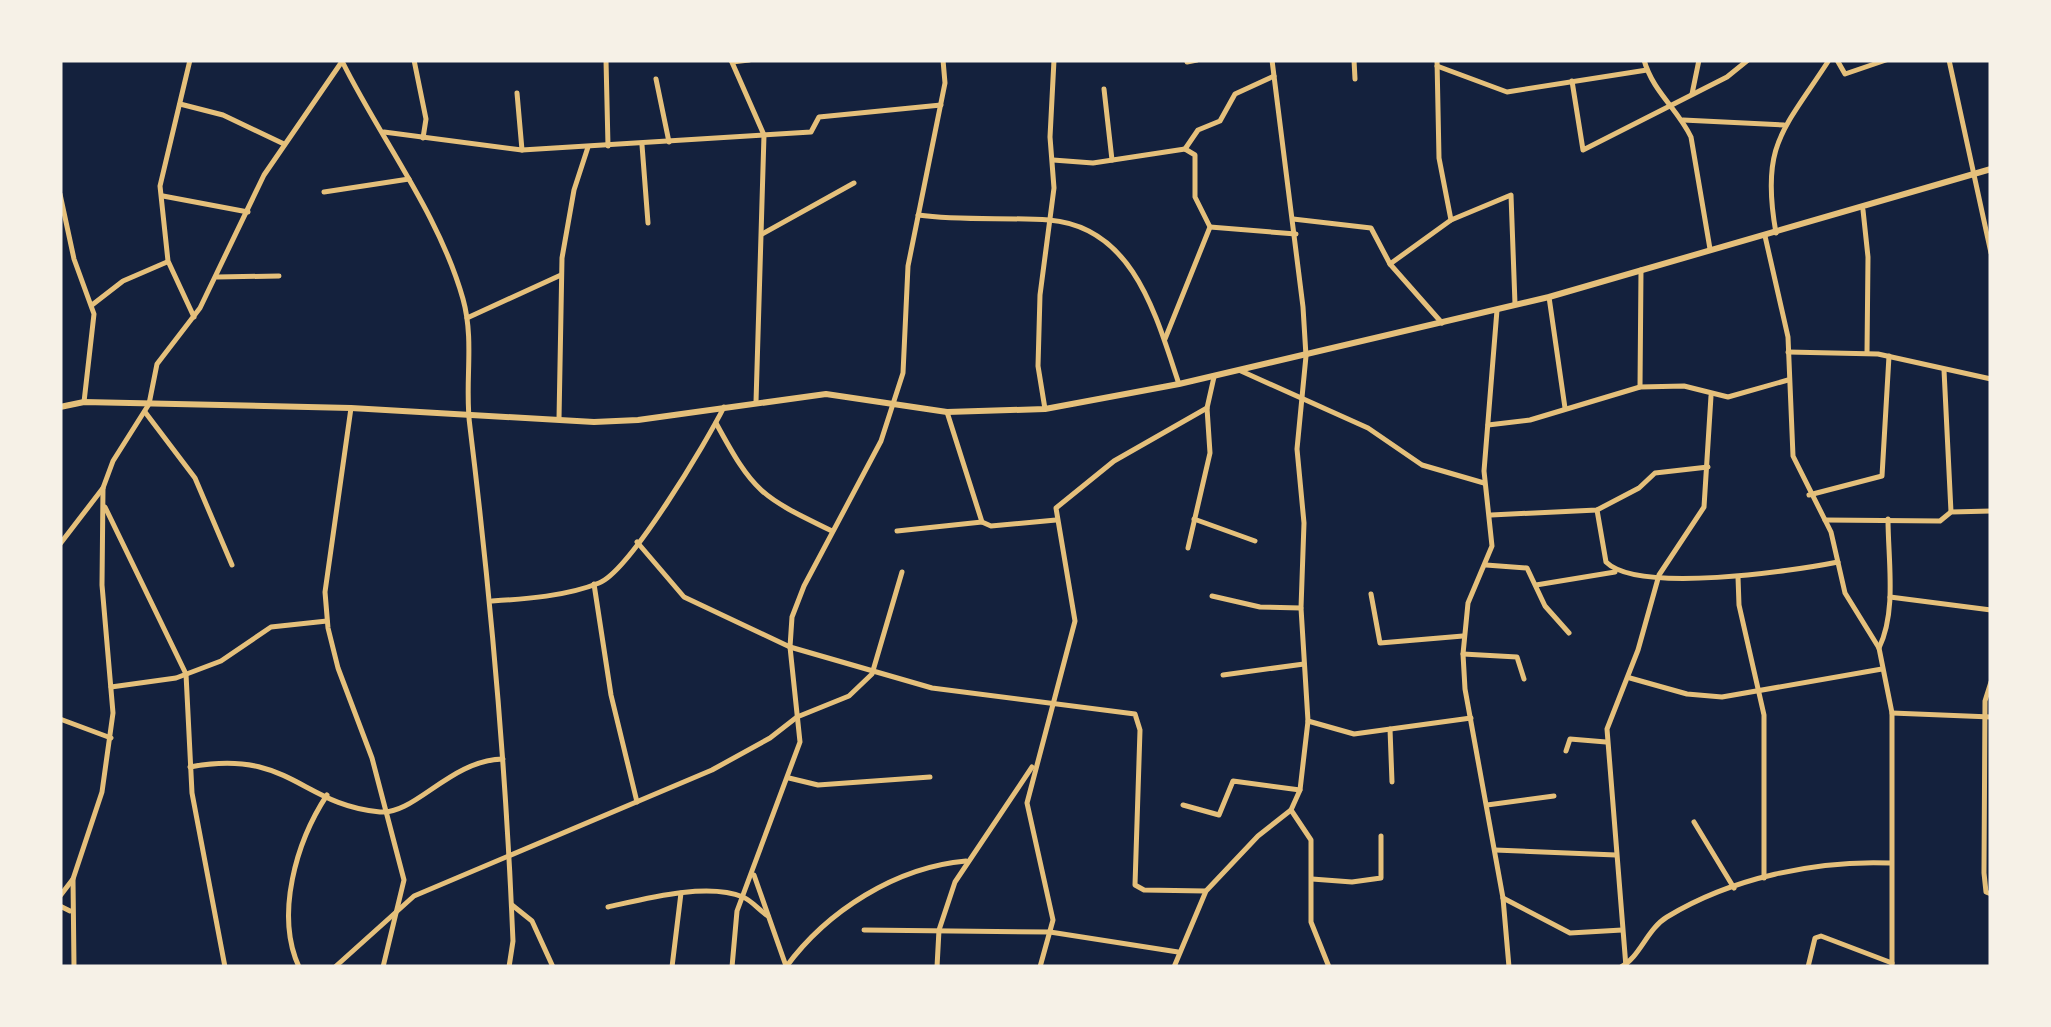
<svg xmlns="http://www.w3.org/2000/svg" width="2051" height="1027" viewBox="0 0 2051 1027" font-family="'Exo 2',sans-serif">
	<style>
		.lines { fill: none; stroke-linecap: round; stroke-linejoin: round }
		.minor { stroke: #e5c07b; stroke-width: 5 }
		.tertiary { stroke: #e5c07b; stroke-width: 6 }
	</style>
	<rect width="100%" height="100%" fill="#14213d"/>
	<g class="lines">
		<g class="minor">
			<polyline points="190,60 160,186 168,261 194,317"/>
			<polyline points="414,60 426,119 423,138"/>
			<polyline points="606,60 608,146"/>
			<polyline points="731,60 764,135 756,402"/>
			<polyline points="1354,60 1355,79"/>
			<polyline points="1437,60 1439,158 1451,220"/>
			<path d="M1644 60C1653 92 1677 108 1691 137L1710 249"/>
			<polyline points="1837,60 1845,74 1886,60"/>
			<polyline points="1949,60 1991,253"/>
			<polyline points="732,62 749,60"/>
			<polyline points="1187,62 1197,60"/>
			<path d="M343 63C382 141 439 214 463 299 475 342 464 385 470 427 491 599 506 769 513 941L509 967"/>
			<polyline points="1437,66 1507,92 1647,70"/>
			<polyline points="656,79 669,142"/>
			<polyline points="1572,81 1583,150 1727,77 1748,60"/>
			<polyline points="1104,89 1112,160"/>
			<polyline points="517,93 522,150"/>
			<polyline points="1692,94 1699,60"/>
			<polyline points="180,104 223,115 284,144"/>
			<polyline points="1683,120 1784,125"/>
			<polyline points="384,132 522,150 811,132 819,117 941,105"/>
			<polyline points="642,145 648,223"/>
			<polyline points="1185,149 1198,130 1220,121 1235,94 1274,76"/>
			<polyline points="1053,160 1093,163 1185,149 1195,155 1195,197 1210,227 1165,339"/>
			<polyline points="324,192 409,179"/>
			<polyline points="60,194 74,259 94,314 84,402"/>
			<polyline points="163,196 248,212"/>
			<polyline points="1863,210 1868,257 1867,353"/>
			<path d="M918 215C962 221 1005 217 1049 220 1134 227 1156 316 1179 384"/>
			<polyline points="1293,219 1371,228 1390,264 1442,323"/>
			<polyline points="1210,227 1296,234"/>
			<path d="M1776 233C1760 144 1784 130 1829 60"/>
			<polyline points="762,234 854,183"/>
			<polyline points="1765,236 1788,337 1793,456 1831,532 1845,593 1879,648 1892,713 1892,967"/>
			<polyline points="1390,264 1451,220 1511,195 1515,304"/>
			<polyline points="217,277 279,276"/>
			<polyline points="1549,297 1565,408"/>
			<polyline points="92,305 123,281 167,262"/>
			<polyline points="1497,310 1484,471 1492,546 1468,603 1463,654 1465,689 1503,898 1509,967"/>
			<polyline points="467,318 561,275"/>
			<polyline points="1788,352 1878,354 1991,379"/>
			<polyline points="1944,370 1951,512"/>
			<polyline points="1241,371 1368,428 1422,465 1484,483"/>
			<polyline points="1640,387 1641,270"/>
			<polyline points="351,408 325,592 328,628 338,668 372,758 404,880 383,967"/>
			<polyline points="1045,409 1038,366 1040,295 1054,188 1050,137 1054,60"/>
			<polyline points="145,412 195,478 232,565"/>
			<polyline points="947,412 982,522 991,526 1056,520"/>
			<polyline points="559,419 562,258 574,190 588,147"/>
			<path d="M716 423C754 493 760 496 832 531"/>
			<polyline points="1488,425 1530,420 1640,387 1684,386 1728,397 1788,380"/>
			<polyline points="1809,495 1882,476 1889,356"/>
			<polyline points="105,507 186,674 192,793 225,967"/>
			<path d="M1597 510 1606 562C1638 594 1793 571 1838 562"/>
			<polyline points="1491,515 1597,510 1639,488 1655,473 1708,467"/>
			<polyline points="1194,519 1255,541"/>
			<polyline points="1825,520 1940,521 1951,512 1991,511"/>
			<polyline points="897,531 982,522"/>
			<polyline points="637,542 684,597 790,647 932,688 1135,714 1140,730 1135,885 1144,890 1205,891"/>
			<polyline points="60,544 103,488"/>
			<polyline points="1188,548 1210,453 1207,408 1214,377"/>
			<polyline points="1486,565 1527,568 1545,606 1569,633"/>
			<polyline points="1738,577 1739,605 1764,715 1764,878"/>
			<polyline points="594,584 611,695 637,802"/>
			<polyline points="1536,585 1615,572"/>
			<polyline points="1371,594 1380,643 1463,636"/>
			<polyline points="1212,596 1260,607 1301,608"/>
			<polyline points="1890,597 1991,610"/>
			<path d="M492 601C526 599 567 596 599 583 630 571 707 441 724 407"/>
			<path d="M1879 648C1897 611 1888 560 1888 519"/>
			<polyline points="1463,654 1517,657 1524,679"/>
			<polyline points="1223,675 1304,664"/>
			<polyline points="1630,678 1687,694 1722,697 1882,669"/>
			<polyline points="1991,682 1985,701 1984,873 1986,892 1991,894"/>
			<polyline points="111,687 176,678 221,661 271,627 327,621"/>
			<polyline points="1892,713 1991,717"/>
			<polyline points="60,719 111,738"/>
			<polyline points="1308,721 1354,734 1471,718"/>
			<polyline points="1390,729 1392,782"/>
			<polyline points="1566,751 1570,739 1606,742"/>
			<path d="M190 767C289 748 301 805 380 812 415 815 450 760 503 759"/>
			<polyline points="789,778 818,785 930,777"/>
			<polyline points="1183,805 1219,815 1233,781 1300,790"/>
			<polyline points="1487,805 1554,796"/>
			<polyline points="1291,810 1311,840 1311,922 1329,967"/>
			<polyline points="1694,822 1734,888"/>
			<polyline points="1495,850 1616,855"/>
			<polyline points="754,875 786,966"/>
			<polyline points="1312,879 1352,882 1381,878 1381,836"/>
			<polyline points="60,896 73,879"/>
			<polyline points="1503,898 1570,933 1622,930"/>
			<polyline points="512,905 532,921 553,967"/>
			<polyline points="60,906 70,911"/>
			<path d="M608 907C644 899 707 882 743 897 751 900 760 911 768 916"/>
			<polyline points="864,930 1050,932 1178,952"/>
			<polyline points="74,967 73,879 102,792 113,713 102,585 103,488 113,461 149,404 157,364 200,308 264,175 343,60"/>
			<path d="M299 967C275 915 296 842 327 795"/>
			<polyline points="335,967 414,896 712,770 770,738 797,717 849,696 872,674 902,572"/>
			<polyline points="672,967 681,893"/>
			<polyline points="732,967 737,911 800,742 790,647 792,617 804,586 881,441 903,373 908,266 945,83 943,60"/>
			<path d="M786 967C827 911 896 867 966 861"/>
			<polyline points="937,967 939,930 955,882 1032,767"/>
			<polyline points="1040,967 1053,920 1027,803 1075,621 1056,508 1114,461 1207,408"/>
			<polyline points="1174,967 1206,891 1258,836 1291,810 1300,790 1308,721 1301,608 1304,523 1297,449 1306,356 1303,307 1272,60"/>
			<path d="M1621 967C1640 957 1647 929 1667 917 1731 878 1816 860 1890 863"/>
			<polyline points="1626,967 1607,729 1638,650 1659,575 1704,507 1711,396"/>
			<polyline points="1808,967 1815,938 1821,936 1892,963"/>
		</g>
		<polyline class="tertiary" points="60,407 84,402 351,408 594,422 638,420 826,394 947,412 1045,409 1179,384 1549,297 1991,169"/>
	</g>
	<rect width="2051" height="1027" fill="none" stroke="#f6f1e7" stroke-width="125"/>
</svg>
